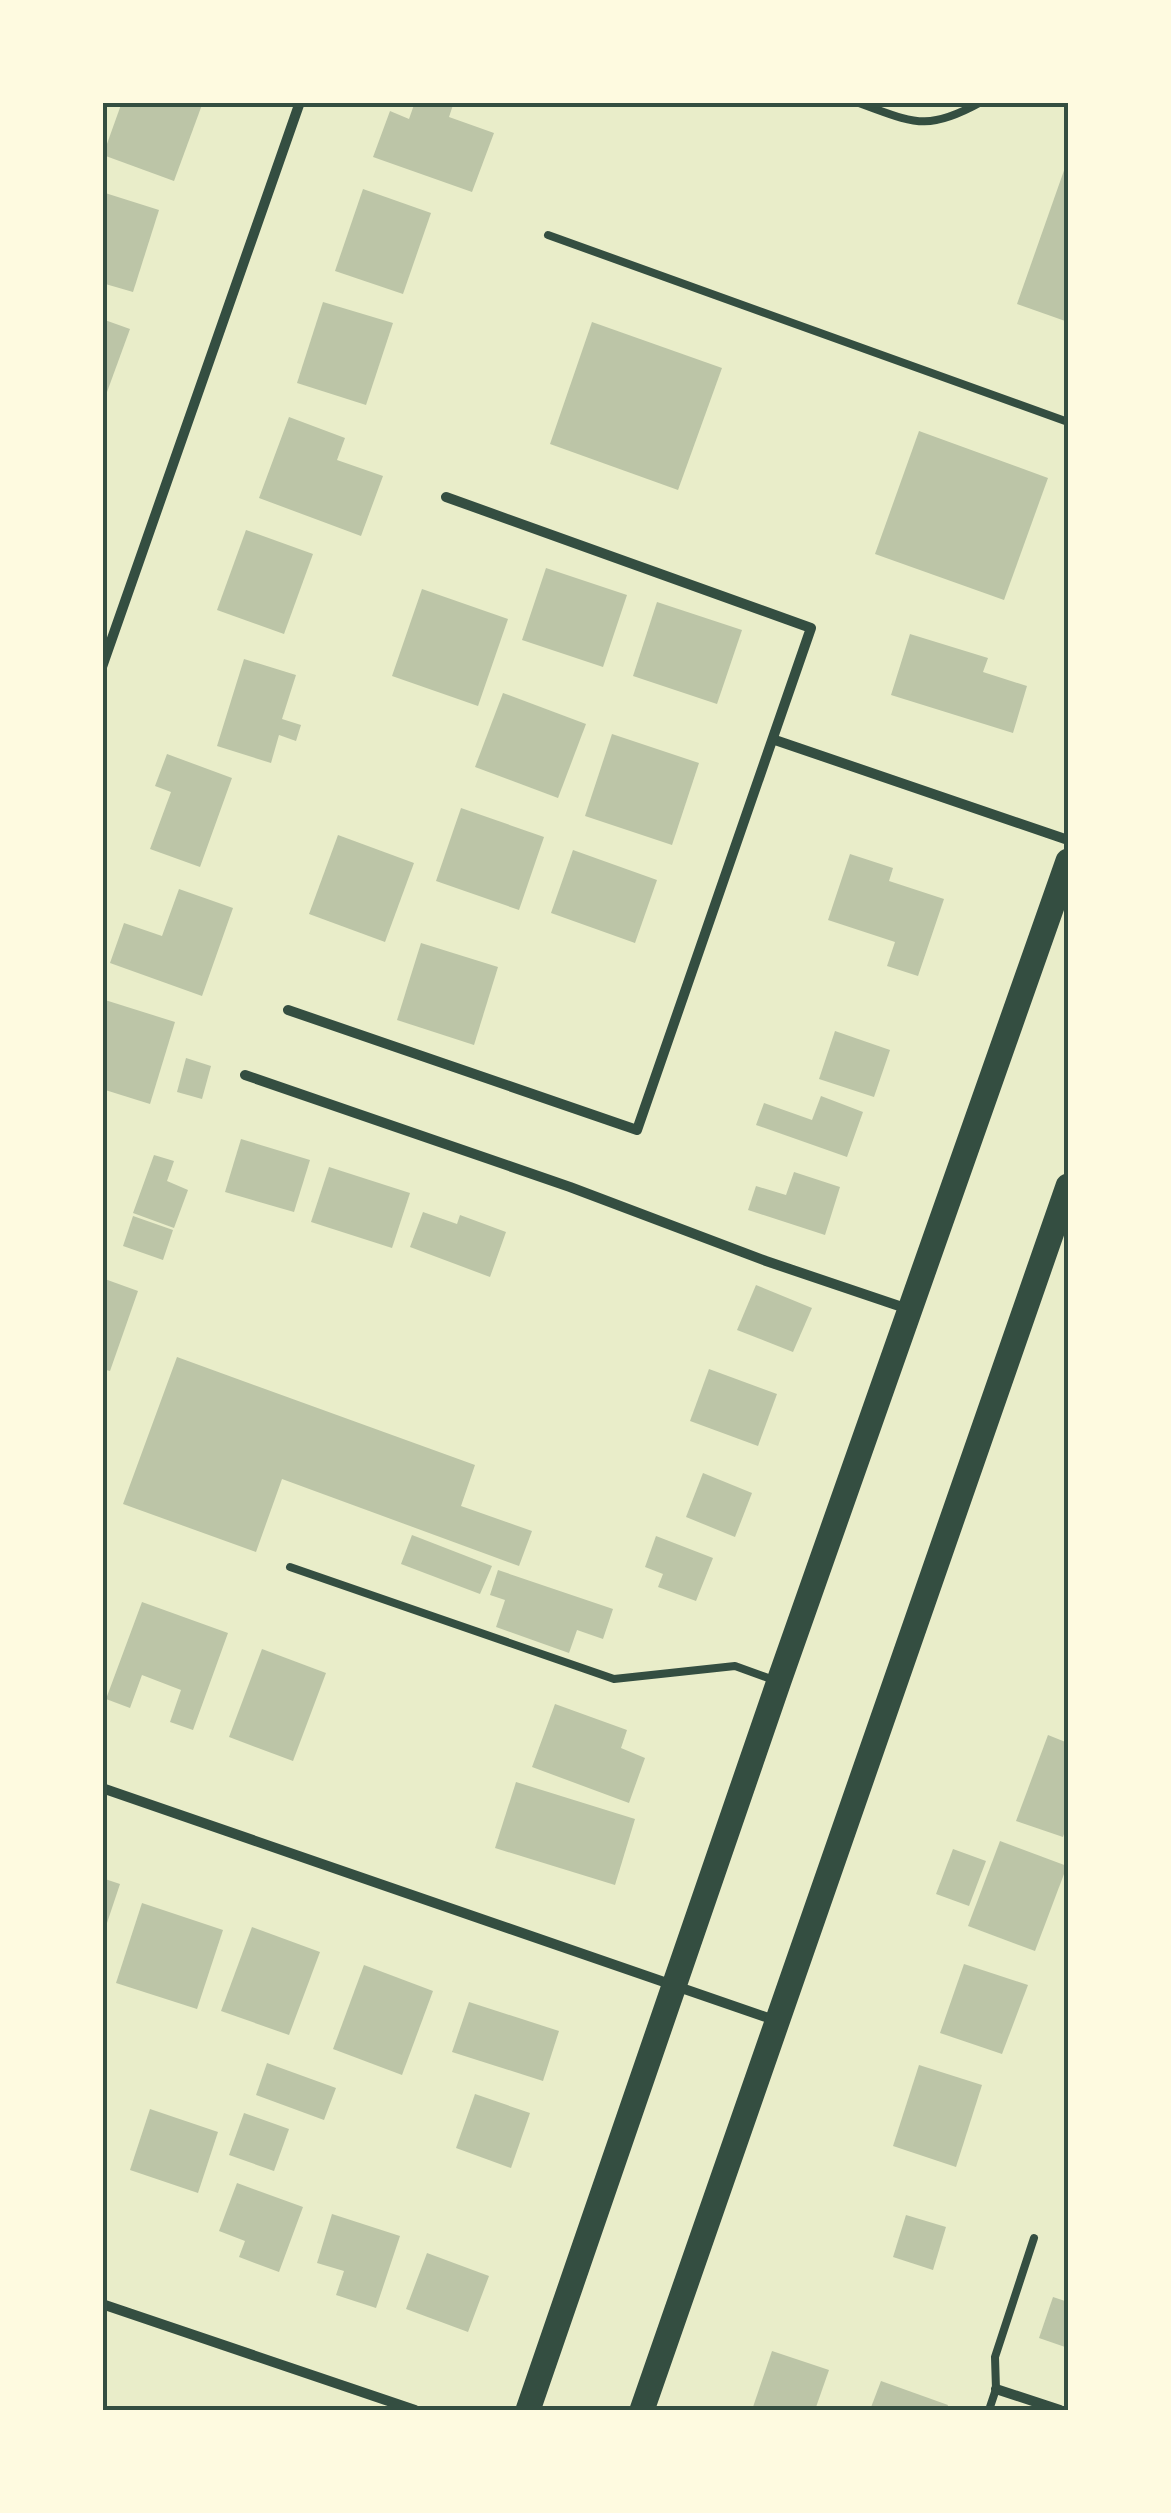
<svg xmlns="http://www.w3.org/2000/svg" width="1171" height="2513" viewBox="0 0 1171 2513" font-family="Overpass,sans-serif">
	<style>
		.building { fill: #bcc5a7 }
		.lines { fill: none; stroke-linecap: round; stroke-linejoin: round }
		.service { stroke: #344e41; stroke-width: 8 }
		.minor { stroke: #344e41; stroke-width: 10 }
		.primary { stroke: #344e41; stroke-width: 25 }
		.neatline { fill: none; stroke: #344e41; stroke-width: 4 }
	</style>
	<rect width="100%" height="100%" fill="#e9edc9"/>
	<g class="building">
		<polygon points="122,102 203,102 174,181 103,155"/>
		<polygon points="415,102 454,102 449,117 494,133 472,192 373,157 390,111 409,119"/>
		<polygon points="1068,159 1068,322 1017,304"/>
		<polygon points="363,189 431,213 403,294 335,271"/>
		<polygon points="102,192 159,210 133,292 102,283"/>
		<polygon points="323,302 393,323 366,405 297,383"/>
		<polygon points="102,319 130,329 103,403 102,403"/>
		<polygon points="592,322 722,368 678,490 550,444"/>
		<polygon points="289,417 345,438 337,460 383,476 361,536 259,498"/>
		<polygon points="919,431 1048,478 1004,600 875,554"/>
		<polygon points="246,530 313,554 284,634 217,610"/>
		<polygon points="546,568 627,595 603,667 522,640"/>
		<polygon points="422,589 508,619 478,706 392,676"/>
		<polygon points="657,602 742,630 717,704 633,676"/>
		<polygon points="910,634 988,658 983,672 1027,686 1013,733 891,695"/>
		<polygon points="244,659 296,675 282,719 301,725 296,741 279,735 271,763 217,746"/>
		<polygon points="503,693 586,724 558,798 475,767"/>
		<polygon points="612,734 699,763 672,845 585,816"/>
		<polygon points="167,754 232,778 200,867 150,849 171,792 155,786"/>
		<polygon points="461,808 544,837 519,910 436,881"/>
		<polygon points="338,835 414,863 385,942 309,914"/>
		<polygon points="573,850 657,880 635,943 551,913"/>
		<polygon points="850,854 893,868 889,881 944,899 918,976 887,966 895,942 828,920"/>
		<polygon points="179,889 233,908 202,996 110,963 124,923 162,936"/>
		<polygon points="421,943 498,967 474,1045 397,1020"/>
		<polygon points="105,1000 175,1022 150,1104 102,1089"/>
		<polygon points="835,1031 890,1050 874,1097 819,1079"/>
		<polygon points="186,1058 211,1066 202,1099 177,1092"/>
		<polygon points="821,1096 863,1112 847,1157 756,1125 764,1103 812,1120"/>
		<polygon points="241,1139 310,1160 294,1212 225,1192"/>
		<polygon points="154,1155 174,1161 167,1181 188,1190 174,1228 133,1213"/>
		<polygon points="329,1167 410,1193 392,1248 311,1222"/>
		<polygon points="794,1172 840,1187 825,1235 748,1210 756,1186 786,1195"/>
		<polygon points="423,1212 457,1224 460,1215 506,1232 490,1277 410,1247"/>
		<polygon points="133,1216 173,1230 163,1260 123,1246"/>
		<polygon points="102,1278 138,1291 110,1371 102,1369"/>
		<polygon points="756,1285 812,1308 793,1352 737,1330"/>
		<polygon points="177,1357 475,1465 461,1506 532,1531 519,1566 282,1479 256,1552 123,1504"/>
		<polygon points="709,1369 777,1394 758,1446 690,1421"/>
		<polygon points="703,1473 752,1493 735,1537 686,1517"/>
		<polygon points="412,1535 492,1566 480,1594 401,1564"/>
		<polygon points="656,1536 713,1558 696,1601 658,1587 663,1574 645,1567"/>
		<polygon points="498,1570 613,1609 603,1639 577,1630 569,1653 496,1627 505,1600 490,1595"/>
		<polygon points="142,1602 228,1633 193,1730 170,1722 181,1690 142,1675 130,1708 106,1699"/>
		<polygon points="262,1649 326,1673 293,1761 229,1737"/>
		<polygon points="555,1704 627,1730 621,1748 645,1758 629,1803 532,1767"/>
		<polygon points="1048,1735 1068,1743 1068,1822 1063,1837 1016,1821"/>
		<polygon points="516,1782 635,1819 615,1885 495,1848"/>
		<polygon points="1000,1841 1067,1866 1035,1951 968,1926"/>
		<polygon points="953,1849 986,1861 969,1906 936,1894"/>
		<polygon points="102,1878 120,1884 103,1935 102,1935"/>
		<polygon points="142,1903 223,1930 197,2009 116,1983"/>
		<polygon points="252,1927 320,1952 289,2035 221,2011"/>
		<polygon points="964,1964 1028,1985 1002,2054 940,2033"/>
		<polygon points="364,1965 433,1991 402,2075 333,2049"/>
		<polygon points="469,2002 559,2031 543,2081 452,2052"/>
		<polygon points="267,2063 336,2088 324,2120 256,2095"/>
		<polygon points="919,2065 982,2085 956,2167 893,2146"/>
		<polygon points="475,2094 530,2113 511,2168 456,2148"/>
		<polygon points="150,2109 218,2132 198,2193 130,2170"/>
		<polygon points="244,2113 289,2129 274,2171 229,2155"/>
		<polygon points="237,2183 303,2207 279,2272 239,2257 245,2241 219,2231"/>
		<polygon points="332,2214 400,2236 376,2308 336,2295 344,2271 317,2263"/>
		<polygon points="906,2215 946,2227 933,2270 893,2257"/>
		<polygon points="427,2253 489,2276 468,2332 406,2309"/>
		<polygon points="1053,2297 1068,2302 1068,2348 1039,2338"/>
		<polygon points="772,2351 829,2370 815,2410 752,2410"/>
		<polygon points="881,2381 948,2405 946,2410 870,2410"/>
	</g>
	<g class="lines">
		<g class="service">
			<path d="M856 102C913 122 925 133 981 102"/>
			<polyline points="548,235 1068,422"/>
			<polyline points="290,1567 614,1679 735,1666 774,1680"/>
			<polyline points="989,2410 996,2389 995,2357 1034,2238"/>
		</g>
		<g class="minor">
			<polyline points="102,667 300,102"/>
			<polyline points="775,740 1068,840"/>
			<polyline points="288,1010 637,1130 811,628 446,497"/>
			<polyline points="245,1075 570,1187 766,1261 911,1310"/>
			<polyline points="102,1788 777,2021"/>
			<polyline points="102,2304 415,2410"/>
			<polyline points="996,2389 1060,2410"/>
		</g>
		<g class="primary">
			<polyline points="528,2410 779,1681 1068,861"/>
			<polyline points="642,2410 1068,1186"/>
		</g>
	</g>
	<rect width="1171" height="2513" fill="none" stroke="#fefae0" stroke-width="210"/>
	<rect x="105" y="105" width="961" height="2303" class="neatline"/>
</svg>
